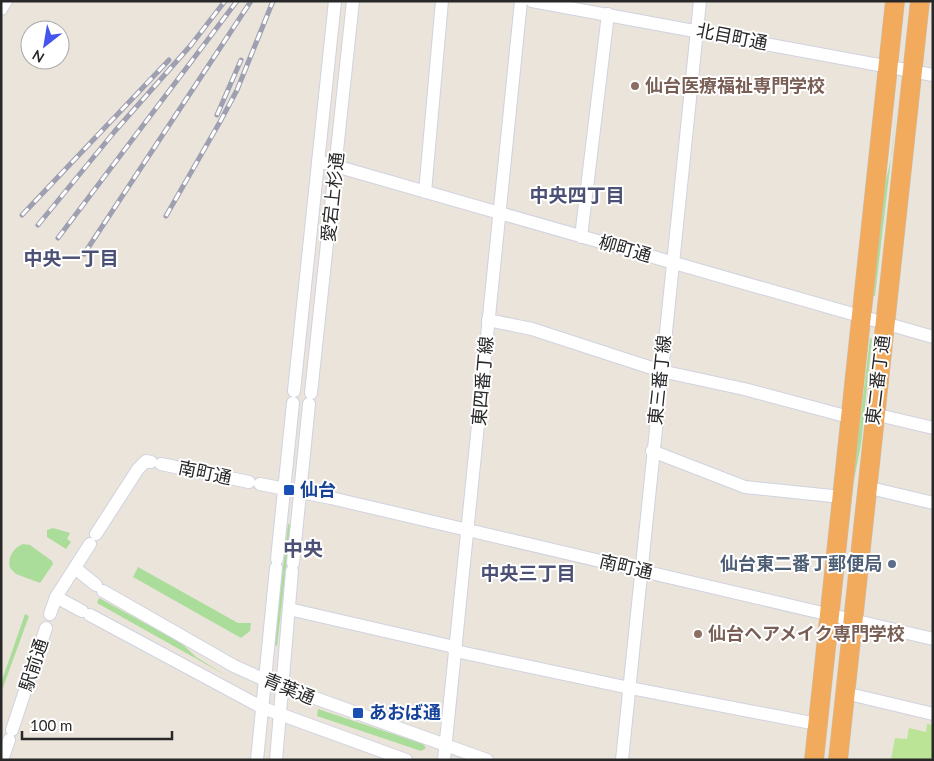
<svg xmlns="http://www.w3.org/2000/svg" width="934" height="761" viewBox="0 0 934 761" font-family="Lato,'Noto Sans JP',sans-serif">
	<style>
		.green { fill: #abdd9a }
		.pitch { fill: #bce497 }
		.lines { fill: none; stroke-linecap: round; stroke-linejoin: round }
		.minor-casing { stroke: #d0d2e0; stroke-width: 14 }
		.highway-casing { stroke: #c3c3c3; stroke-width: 20 }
		.minor { stroke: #fff; stroke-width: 12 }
		.highway { stroke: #f2ab5d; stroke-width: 19 }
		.rail-casing { stroke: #9e9fb1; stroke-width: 5 }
		.rail { stroke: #fff; stroke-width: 3; stroke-dasharray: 9; stroke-linecap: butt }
		.education-dot { fill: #8d6e63; stroke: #fff; stroke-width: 2 }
		.transit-dot { fill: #1a4fb4; stroke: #fff; stroke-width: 2 }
		.service-dot { fill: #5c6f8a; stroke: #fff; stroke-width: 2 }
		.labels { text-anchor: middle; stroke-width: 4; stroke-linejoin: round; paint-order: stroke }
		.street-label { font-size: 18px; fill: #282828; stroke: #fff }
		.education-label { font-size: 18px; font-weight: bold; fill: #785e54; stroke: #fff; text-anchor: start }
		.transit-label { font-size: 18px; font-weight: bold; fill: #164399; stroke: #fff; text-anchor: start }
		.service-label { font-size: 18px; font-weight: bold; fill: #4e5e75; stroke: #fff; text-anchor: end }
		.neighbourhood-label { font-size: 19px; font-weight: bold; fill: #4c5075; stroke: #fff }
		.quarter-label { font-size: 20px; font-weight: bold; fill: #4c5075; stroke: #fff }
	</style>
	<rect width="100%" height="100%" fill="#eae4da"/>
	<g class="green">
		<polygon points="897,107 875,296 873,296 884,189 892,154"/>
		<polygon points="870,338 872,339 861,444 854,480 842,582 841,582"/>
		<polygon points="288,524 291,525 277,646 274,645"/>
		<polygon points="53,528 70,533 67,539 71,542 66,549 47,537 47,530"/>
		<path d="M23 544 30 545 52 561 53 564 40 583 16 574 10 568C7 558 13 548 23 544Z"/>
		<polygon points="138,567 238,623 251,623 250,631 241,638 133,577"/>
		<polygon points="99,598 181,643 196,657 227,676 97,603"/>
		<polygon points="25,614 29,616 1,693 1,683"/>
		<polygon points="318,709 423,744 426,748 421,751 317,716"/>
	</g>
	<polygon class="pitch" points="927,724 933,725 933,760 891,760 895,738 907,739 909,728 926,732"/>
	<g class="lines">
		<defs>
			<g id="minor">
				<polyline points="532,1 933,75"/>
				<polyline points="1,9 6,1"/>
				<polyline points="318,161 933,337"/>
				<polyline points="425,192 442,1"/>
				<polyline points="581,237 608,14"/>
				<polyline points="488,320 532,329 661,371 744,389 849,417"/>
				<polyline points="294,391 335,1"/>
				<polyline points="311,393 353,1"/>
				<polyline points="874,414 933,428"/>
				<polyline points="652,451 745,487 842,497"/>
				<polyline points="161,464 249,482"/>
				<polyline points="260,484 331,498 933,639"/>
				<polyline points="866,487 933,503"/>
				<polyline points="96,534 138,469 146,461 151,462"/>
				<polyline points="277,559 293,403"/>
				<polyline points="293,563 309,404"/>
				<polyline points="75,568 96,585"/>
				<polyline points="103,591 234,666 265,680 487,760"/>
				<polyline points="56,597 82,611"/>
				<polyline points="289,609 450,646 460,652 625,687 817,724"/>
				<polyline points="50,614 56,597 90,544"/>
				<polyline points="90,615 263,708 406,760"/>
				<polyline points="845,693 933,714"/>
				<polyline points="12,730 46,628"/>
				<polyline points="2,760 9,740"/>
				<polyline points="257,760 276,568"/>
				<polyline points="276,760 292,571"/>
				<polyline points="444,760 521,1"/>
				<polyline points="622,760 700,1"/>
			</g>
			<g id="highway">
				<polyline points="814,760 895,1"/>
				<polyline points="838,760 920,1"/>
			</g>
		</defs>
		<use href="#minor" class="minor-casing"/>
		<use href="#highway" class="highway-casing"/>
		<use href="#minor" class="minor"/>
		<use href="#highway" class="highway"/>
		<defs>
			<g id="rail">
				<polyline points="217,115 241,60"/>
				<polyline points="22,215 169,60"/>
				<polyline points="166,216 221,120 237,90 273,1"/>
				<polyline points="38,225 115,131 191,45 225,1"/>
				<polyline points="58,238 237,1"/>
				<polyline points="84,254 251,1"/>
			</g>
		</defs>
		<use href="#rail" class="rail-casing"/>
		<use href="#rail" class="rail"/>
	</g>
	<g class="education-dot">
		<circle cx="635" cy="86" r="5"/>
		<circle cx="698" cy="634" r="5"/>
	</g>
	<g class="transit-dot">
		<rect x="283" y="484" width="12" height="12" rx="2.5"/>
		<rect x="352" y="707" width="12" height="12" rx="2.5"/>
	</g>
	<circle class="service-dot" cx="892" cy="564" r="5"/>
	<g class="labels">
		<g class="street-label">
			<text transform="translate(732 37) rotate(11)" y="6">北目町通</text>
			<text transform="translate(333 197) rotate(-84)" y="6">愛宕上杉通</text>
			<text transform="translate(625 249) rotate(16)" y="6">柳町通</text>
			<text transform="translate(660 380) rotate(-84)" y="6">東三番丁線</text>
			<text transform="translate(878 380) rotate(-83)" y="6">東二番丁通</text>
			<text transform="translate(483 381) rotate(-85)" y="6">東四番丁線</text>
			<text transform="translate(205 473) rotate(12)" y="6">南町通</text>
			<text transform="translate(626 567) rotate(13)" y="6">南町通</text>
			<text transform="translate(34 665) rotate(-72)" y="6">駅前通</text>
			<text transform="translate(289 689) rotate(22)" y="6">青葉通</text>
		</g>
		<g class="education-label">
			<text x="645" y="92">仙台医療福祉専門学校</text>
			<text x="708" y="640">仙台ヘアメイク専門学校</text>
		</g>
		<g class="transit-label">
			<text x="300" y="496">仙台</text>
			<text x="369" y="719">あおば通</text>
		</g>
		<g class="service-label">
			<text x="882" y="570">仙台東二番丁郵便局</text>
		</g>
		<g class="neighbourhood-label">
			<text x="577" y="202">中央四丁目</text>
			<text x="71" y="265">中央一丁目</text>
			<text x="528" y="580">中央三丁目</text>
		</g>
		<g class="quarter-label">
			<text x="303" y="556">中央</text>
		</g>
	</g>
	<rect width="934" height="761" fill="none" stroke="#282828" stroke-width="5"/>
	<g transform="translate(45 45) rotate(211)"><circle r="24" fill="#ffffff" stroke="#a9a9a9"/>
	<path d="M0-4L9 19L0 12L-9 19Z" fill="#4554ec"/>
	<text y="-8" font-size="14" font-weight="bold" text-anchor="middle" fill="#282828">N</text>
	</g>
	<path d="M22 731v8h150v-8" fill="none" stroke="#282828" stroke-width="2.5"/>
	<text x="30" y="731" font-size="15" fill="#282828" stroke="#ffffff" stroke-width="4" paint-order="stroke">100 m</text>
</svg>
